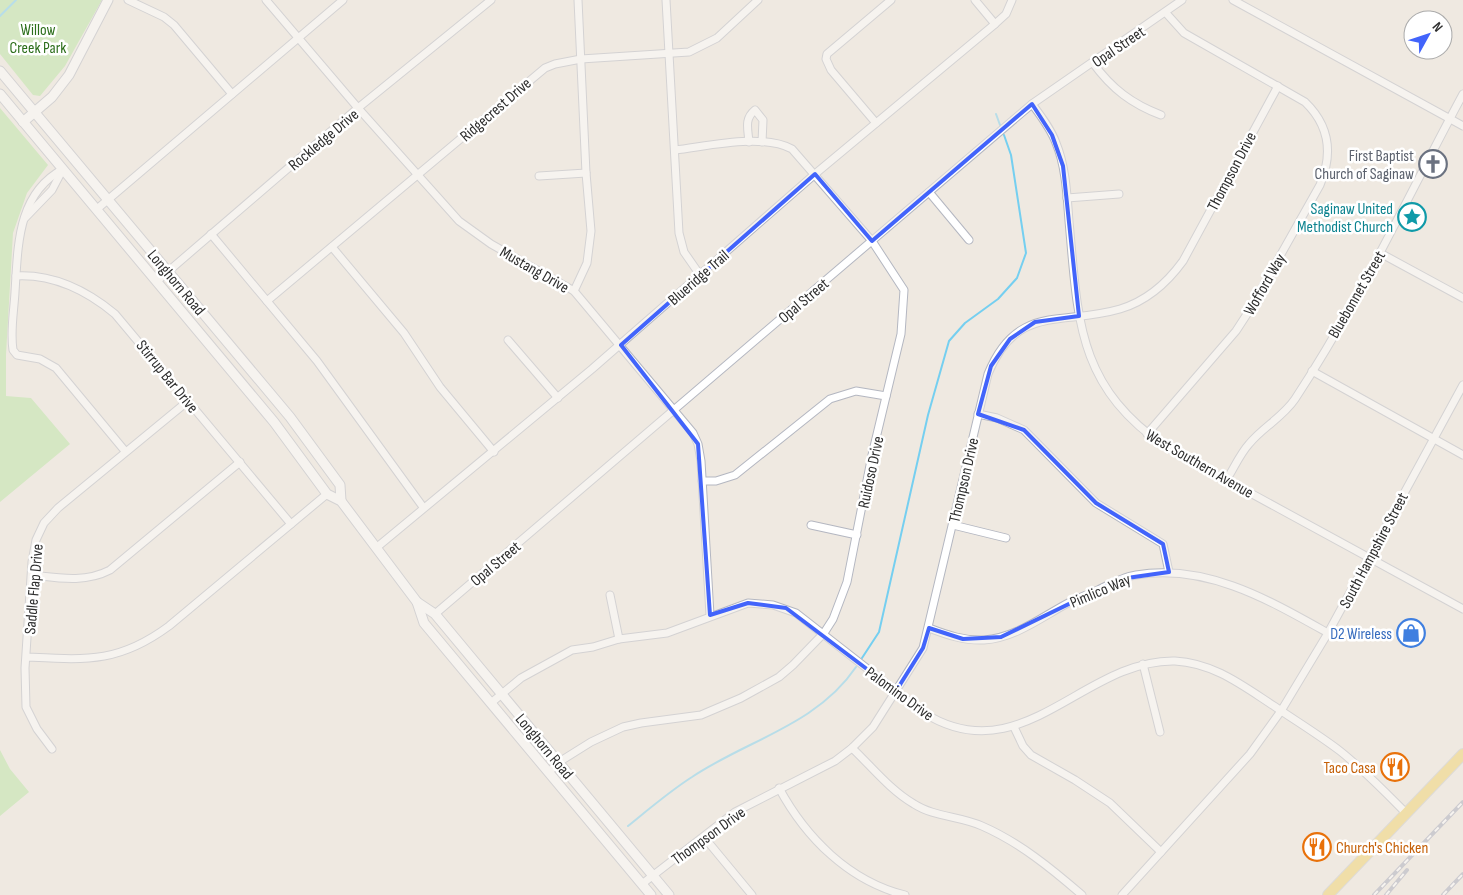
<svg xmlns="http://www.w3.org/2000/svg" width="1463" height="895" viewBox="0 0 1463 895" font-family="'Sofia Sans Condensed',sans-serif">
	<style>
		.green { fill: #b6e59e }
		.lines { fill: none; stroke-linecap: round; stroke-linejoin: round }
		.stream { stroke: #75cff0; stroke-width: 2 }
		.street-casing { stroke: #b4b7c1; stroke-width: 9 }
		.secondary-casing { stroke: #b4b7c1; stroke-width: 11 }
		.primary-casing { stroke: #c9c9c9; stroke-width: 12 }
		.street { stroke: #fff; stroke-width: 7 }
		.secondary { stroke: #fff; stroke-width: 9 }
		.primary { stroke: #f2d163; stroke-width: 10 }
		.rail-casing { stroke: #a3a6b8; stroke-width: 4 }
		.rail { stroke: #fff; stroke-width: 2; stroke-dasharray: 5.5; stroke-linecap: butt }
		.marked { fill: none; stroke: #4264fb; stroke-width: 4; stroke-linejoin: round }
		.labels { text-anchor: middle; stroke-width: 5; stroke-linejoin: round; paint-order: stroke }
		.park-label { font-size: 16px; fill: #2c6e1b; stroke: #fff }
		.street-label { font-size: 16px; fill: #2e2e2e; stroke: #fff }
		.worship-label { font-size: 16px; fill: #5b616d; stroke: #fff; text-anchor: end }
		.culture-label { font-size: 16px; fill: #0d838f; stroke: #fff; text-anchor: end }
		.shop-label { font-size: 16px; fill: #366cbe; stroke: #fff; text-anchor: end }
		.food-label { font-size: 16px; fill: #c56008; stroke: #fff; text-anchor: end }
	</style>
	<rect width="100%" height="100%" fill="#efe9e1"/>
	<g class="green">
		<polygon points="0,0 102,0 65,66 40,96 33,95 0,54"/>
		<polygon points="0,108 48,165 27,193 13,233 6,355 6,396 31,398 70,444 0,502"/>
		<polygon points="0,750 10,769 29,792 0,816"/>
	</g>
	<g class="lines">
		<g class="stream">
			<polyline points="0,16 16,0"/>
			<polyline points="996,114 1000,125"/>
			<polyline points="862,658 879,632 928,415 949,341 965,323 998,299 1017,278 1026,253 1011,155 1004,135"/>
			<path d="M628 826C649 809 670 791 692 777 747 740 817 725 856 667"/>
		</g>
		<defs>
			<g id="street">
				<polyline points="128,0 164,17 174,25 232,94"/>
				<polyline points="266,0 358,108 459,221 491,244 574,291 693,433 698,444 701,461 710,615"/>
				<polyline points="666,0 679,233 684,252 700,275"/>
				<polyline points="975,0 995,24"/>
				<polyline points="1233,0 1463,126"/>
				<path d="M1093 63C1112 89 1132 104 1161 115"/>
				<path d="M1032 104C1041 116 1051 129 1056 143 1066 167 1067 196 1069 221 1078 320 1077 386 1166 447L1463 609"/>
				<polyline points="876,123 831,70 826,59 827,54 891,0"/>
				<path d="M749 142C748 129 744 119 755 110L763 120 762 142"/>
				<path d="M63 169C17 194 18 246 15 292 14 311 10 331 13 350L17 355 40 359 56 368 125 451"/>
				<polyline points="539,176 586,173"/>
				<polyline points="929,192 969,240"/>
				<polyline points="1067,198 1119,194"/>
				<polyline points="97,209 343,0"/>
				<polyline points="25,218 52,190 63,169"/>
				<polyline points="211,234 317,361 423,507"/>
				<polyline points="332,247 404,333 440,387 494,452"/>
				<polyline points="1380,253 1463,298"/>
				<path d="M16 276C54 274 86 290 115 314L291 524"/>
				<polyline points="157,281 358,108 491,0"/>
				<polyline points="574,291 587,263 591,231 586,173 578,0"/>
				<polyline points="267,301 545,68 555,64 581,59 689,52 717,38 758,0"/>
				<polyline points="508,340 558,398"/>
				<polyline points="1312,371 1463,455"/>
				<polyline points="978,414 997,418 1024,430 1096,503 1163,544 1169,572"/>
				<path d="M1147 434 1236 331 1249 311 1320 185C1333 154 1330 126 1305 102L1184 33 1166 13"/>
				<path d="M1227 479C1234 468 1240 454 1249 444 1263 427 1283 417 1295 399 1359 302 1408 196 1463 94"/>
				<polyline points="702,481 716,481 735,475 830,399 856,391 886,396"/>
				<polyline points="811,525 857,535"/>
				<polyline points="953,525 1006,538"/>
				<polyline points="376,548 592,369 815,174 995,24 1006,14 1012,0"/>
				<path d="M32 575C59 578 85 583 110 570L240 462"/>
				<polyline points="610,595 619,639"/>
				<polyline points="435,614 1032,104 1182,0"/>
				<path d="M929 628C947 635 965 641 984 640 1016 638 1043 616 1070 602 1079 598 1089 594 1098 590 1110 584 1123 577 1136 575 1206 563 1269 600 1328 633"/>
				<path d="M27 657C87 660 119 663 169 626L327 494"/>
				<polyline points="1143,664 1160,732"/>
				<path d="M491 703 521 678 572 650 593 647 619 639 667 633 748 603 773 605 796 613 924 713C1022 774 1083 659 1175 661 1214 663 1243 686 1274 706 1296 721 1319 735 1340 751 1364 770 1385 792 1406 813"/>
				<polyline points="1014,727 1023,746 1031,755 1075,780 1110,803 1161,852"/>
				<path d="M852 748C872 767 890 790 914 804 934 817 960 816 982 826 1019 842 1052 869 1082 895"/>
				<polyline points="52,749 37,729 26,707 25,668 32,562 36,540 44,523 58,508 188,401"/>
				<path d="M549 772 559 762 591 742 623 727 641 723 701 715 741 698 779 677 793 665 824 633 833 619 847 582 872 455 901 334 904 290 872 241 792 149C762 133 709 146 675 150"/>
				<path d="M779 788C806 838 849 881 905 895"/>
				<polyline points="704,837 752,895"/>
				<path d="M642 884 735 812 835 761 852 748 873 727 923 648 988 374C1017 303 1062 326 1120 309 1147 301 1167 283 1183 261L1278 86"/>
				<polyline points="1122,895 1250,754 1281,711 1328,633 1463,385"/>
			</g>
			<g id="secondary">
				<polyline points="0,71 290,417 340,485 341,501"/>
				<polyline points="0,94 274,422 327,494 341,501 417,602 435,614 669,895"/>
				<polyline points="23,122 52,97 69,75 108,0"/>
				<polyline points="417,602 424,623 651,895"/>
			</g>
			<polyline id="primary" points="1328,895 1463,754"/>
		</defs>
		<use href="#street" class="street-casing"/>
		<use href="#secondary" class="secondary-casing"/>
		<use href="#primary" class="primary-casing"/>
		<use href="#street" class="street"/>
		<use href="#secondary" class="secondary"/>
		<use href="#primary" class="primary"/>
		<defs>
			<g id="rail">
				<polyline points="1374,895 1463,802"/>
				<polyline points="1386,895 1407,870"/>
				<polyline points="1443,895 1463,874"/>
			</g>
		</defs>
		<use href="#rail" class="rail-casing"/>
		<use href="#rail" class="rail"/>
	</g>
	<path d="M0 0H1463V895H0ZM1032 104 1052 135 1063 166 1079 316 1035 322 1010 339 991 366 978 414 1024 430 1096 503 1163 544 1169 572 1120 579 1001 637 963 639 929 628 923 648 896 691 786 608 748 603 710 615 698 444 621 345 815 174 872 241Z" fill="#efe9e1" fill-opacity=".55" fill-rule="evenodd"/>
	<path class="marked" d="M1032 104 1052 135 1063 166 1079 316 1035 322 1010 339 991 366 978 414 1024 430 1096 503 1163 544 1169 572 1120 579 1001 637 963 639 929 628 923 648 896 691 786 608 748 603 710 615 698 444 621 345 815 174 872 241Z"/>
	<defs>
		<symbol id="church-ring" viewBox="-11 -11 22 22"><circle r="9.5" fill="#fff" stroke="#6b7280" stroke-width="1.5"/><path d="M-1.2-6h2.4v3.5h3.3v2.4h-3.3V6h-2.4V-.1h-3.3v-2.4h3.3Z" fill="#6b7280"/></symbol>
		<symbol id="sight-ring" viewBox="-11 -11 22 22"><circle r="9.5" fill="#fff" stroke="#0f9aa8" stroke-width="1.5"/><path d="M0-6L1.8-2.2L6-1.7L2.9 1.2L3.7 5.4L0 3.3L-3.7 5.4L-2.9 1.2L-6-1.7L-1.8-2.2Z" fill="#0f9aa8"/></symbol>
		<symbol id="shop-ring" viewBox="-11 -11 22 22"><circle r="9.5" fill="#fff" stroke="#3f7fe0" stroke-width="1.5"/><path d="M-5-2.5h2.3a2.7 3.5 0 0 1 5.4 0H5L5.5 6h-11ZM-1.5-2.5h3a1.5 2.3 0 0 0-3 0Z" fill="#3f7fe0"/></symbol>
		<symbol id="restaurant-ring" viewBox="-11 -11 22 22"><circle r="9.5" fill="#fff" stroke="#e8710a" stroke-width="1.5"/><path d="M-5-6h1v4h1v-4h1v4h1v-4h1v5L-1.5 .5V6h-2V.5L-5-1ZM5-6V6H3V1.5H1.5Q1.5-4 5-6Z" fill="#e8710a"/></symbol>
	</defs>
	<g fill-rule="evenodd">
		<use href="#church-ring" x="1417" y="148" width="32" height="32"/>
		<use href="#sight-ring" x="1396" y="201" width="32" height="32"/>
		<use href="#shop-ring" x="1395" y="617" width="32" height="32"/>
		<use href="#restaurant-ring" x="1379" y="751" width="32" height="32"/>
		<use href="#restaurant-ring" x="1301" y="831" width="32" height="32"/>
	</g>
	<g class="labels">
		<g class="park-label">
			<text x="38" y="35">Willow<tspan x="38" dy="18">Creek Park</tspan></text>
		</g>
		<g class="street-label">
			<text transform="translate(1118 46) rotate(-34)" y="6">Opal Street</text>
			<text transform="translate(495 109) rotate(-41)" y="6">Ridgecrest Drive</text>
			<text transform="translate(323 139) rotate(-40)" y="6">Rockledge Drive</text>
			<text transform="translate(1231 171) rotate(-62)" y="6">Thompson Drive</text>
			<text transform="translate(535 269) rotate(30)" y="6">Mustang Drive</text>
			<text transform="translate(698 277) rotate(-41)" y="6">Blueridge Trail</text>
			<text transform="translate(177 282) rotate(50)" y="6">Longhorn Road</text>
			<text transform="translate(1264 284) rotate(-60)" y="6">Wofford Way</text>
			<text transform="translate(1356 294) rotate(-60)" y="6">Bluebonnet Street</text>
			<text transform="translate(803 300) rotate(-40)" y="6">Opal Street</text>
			<text transform="translate(168 376) rotate(51)" y="6">Stirrup Bar Drive</text>
			<text transform="translate(1200 463) rotate(30)" y="6">West Southern Avenue</text>
			<text transform="translate(870 472) rotate(-78)" y="6">Ruidoso Drive</text>
			<text transform="translate(963 480) rotate(-77)" y="6">Thompson Drive</text>
			<text transform="translate(1373 550) rotate(-62)" y="6">South Hampshire Street</text>
			<text transform="translate(495 563) rotate(-40)" y="6">Opal Street</text>
			<text transform="translate(33 589) rotate(-85)" y="6">Saddle Flap Drive</text>
			<text transform="translate(1100 590) rotate(-23)" y="6">Pimlico Way</text>
			<text transform="translate(900 693) rotate(36)" y="6">Palomino Drive</text>
			<text transform="translate(545 746) rotate(50)" y="6">Longhorn Road</text>
			<text transform="translate(708 835) rotate(-36)" y="6">Thompson Drive</text>
		</g>
		<g class="worship-label">
			<text x="1414" y="161">First Baptist<tspan x="1414" dy="18">Church of Saginaw</tspan></text>
		</g>
		<g class="culture-label">
			<text x="1393" y="214">Saginaw United<tspan x="1393" dy="18">Methodist Church</tspan></text>
		</g>
		<g class="shop-label">
			<text x="1392" y="639">D2 Wireless</text>
		</g>
		<g class="food-label">
			<text x="1376" y="773">Taco Casa</text>
			<text x="1336" y="853" text-anchor="start">Church's Chicken</text>
		</g>
	</g>
	<g transform="translate(1428 35) rotate(50)"><circle r="24" fill="#ffffff" stroke="#ababab"/>
	<path d="M0-4L9 19L0 12L-9 19Z" fill="#4264fb"/>
	<text y="-8" font-size="14" font-weight="bold" text-anchor="middle" fill="#2e2e2e">N</text>
	</g>
</svg>
